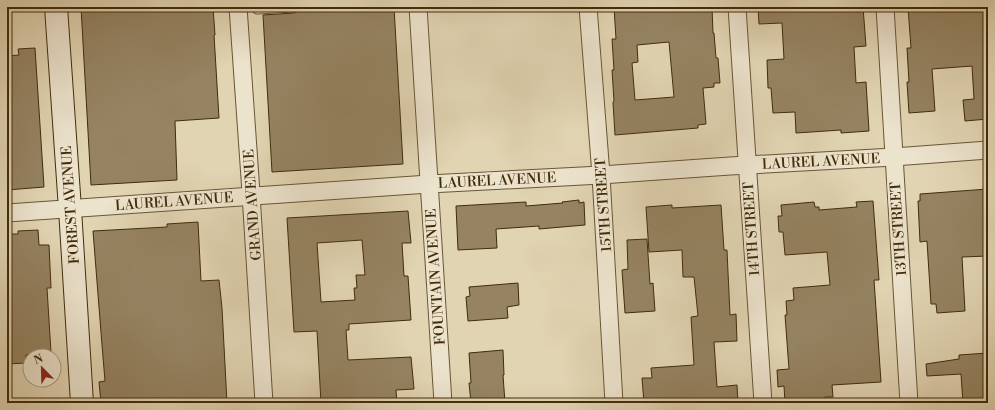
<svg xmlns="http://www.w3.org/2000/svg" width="995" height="410" viewBox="0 0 995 410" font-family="'Libre Bodoni',serif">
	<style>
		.building { fill: #958361; stroke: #422c0a; fill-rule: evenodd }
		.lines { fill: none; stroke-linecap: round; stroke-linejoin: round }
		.lane-casing { stroke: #6a5634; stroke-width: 11 }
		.street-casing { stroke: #6a5634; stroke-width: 19 }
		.secondary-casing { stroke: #422c0a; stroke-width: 24 }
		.lane { stroke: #ece3cd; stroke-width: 9 }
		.street { stroke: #ece3cd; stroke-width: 17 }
		.secondary { stroke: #ece3cd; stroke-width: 22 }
		.labels { text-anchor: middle; stroke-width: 4; stroke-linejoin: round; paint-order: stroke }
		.street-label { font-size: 14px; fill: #422c0a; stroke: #ece3cd }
	</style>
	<rect width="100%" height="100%" fill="#e1d4b2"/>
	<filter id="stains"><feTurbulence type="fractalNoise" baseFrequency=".005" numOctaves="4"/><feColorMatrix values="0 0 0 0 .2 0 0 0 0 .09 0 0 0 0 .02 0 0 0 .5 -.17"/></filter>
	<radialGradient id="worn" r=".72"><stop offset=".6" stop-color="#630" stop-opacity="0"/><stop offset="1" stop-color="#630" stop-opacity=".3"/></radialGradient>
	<g class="building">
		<polygon points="81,7 213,7 215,35 214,35 219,118 175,121 177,180 91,185"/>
		<polygon points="322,7 394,7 403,164 272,172 263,15 294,13 298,11 322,10"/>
		<path d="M614 7H712L713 33H714L716 58H718L720 83H714V87L703 88 706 124 698 125V128L615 135 613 102 614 101 612 70H614L612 39H616ZM669 42 674 97 635 100 632 63 638 62 637 45Z"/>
		<polygon points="758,7 863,7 866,46 854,47 856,83 866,82 869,131 841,133 841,130 796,133 795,112 773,113 771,88 768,88 767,60 784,59 782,23 759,24"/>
		<polygon points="908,7 988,7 988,119 965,121 963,100 974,99 972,66 932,69 935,111 909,113 907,82 909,82 907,48 911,48"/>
		<polygon points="35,48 44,187 7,190 7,56 19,55 18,49"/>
		<polygon points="988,189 988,256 962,257 965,311 937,313 936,304 931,304 927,241 920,242 918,201 920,201 920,194"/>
		<polygon points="579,200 579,203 584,202 585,225 539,229 539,226 496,229 497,248 458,250 456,206 526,202 526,206 563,203 562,202"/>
		<polygon points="873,201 879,280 874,280 881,382 832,385 833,397 825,397 825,403 785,403 784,386 778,387 777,370 789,369 785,315 787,315 786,301 794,300 793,288 830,285 827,252 785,255 783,232 779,232 778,216 782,216 781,205 814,202 815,207 819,207 819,210 857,207 856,202"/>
		<polygon points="672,205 672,208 721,205 724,250 727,250 730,315 736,314 737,341 714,342 717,387 737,385 738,403 644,403 642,378 652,378 651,368 694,365 691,317 698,316 694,277 683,277 682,250 649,252 646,207"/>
		<path d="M408 211 411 243H402L404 276H408L411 320 349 324V330H346L348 360 411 357 414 389 396 390 397 403H321L317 331 294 332 287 218ZM362 240 365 275H356L357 288H354L355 300 321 302 317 243Z"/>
		<polygon points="198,222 201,281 219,280 222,308 227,403 101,403 99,382 105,381 102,345 93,231 167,227 167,224"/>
		<polygon points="38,230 39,245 49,245 51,288 47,288 51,353 26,355 26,363 7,364 7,234 18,234 18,231"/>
		<polygon points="647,239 650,284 653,283 655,311 625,313 622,270 628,269 627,240"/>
		<polygon points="518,283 519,305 507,307 508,318 468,321 466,297 470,296 469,287"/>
		<polygon points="503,350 504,375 503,375 505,403 471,403 469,383 471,383 469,353"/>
		<polygon points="988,353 988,403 963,403 961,374 927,376 926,364 959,359 959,355"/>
	</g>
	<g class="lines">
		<defs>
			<polyline id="lane" points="257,9 294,7"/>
			<g id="street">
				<polyline points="238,7 250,178 264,403"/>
				<polyline points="418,7 443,403"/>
				<polyline points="588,7 601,175 614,403"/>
				<polyline points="737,7 763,403"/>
				<polyline points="885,7 909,403"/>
				<polyline points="7,213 429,184 601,175 730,166 894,157 988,150"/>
			</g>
			<polyline id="secondary" points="56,7 70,209 82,403"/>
		</defs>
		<use href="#lane" class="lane-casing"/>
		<use href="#street" class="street-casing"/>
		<use href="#secondary" class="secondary-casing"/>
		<use href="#lane" class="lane"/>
		<use href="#street" class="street"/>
		<use href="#secondary" class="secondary"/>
	</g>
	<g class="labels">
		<g class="street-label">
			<text transform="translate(821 161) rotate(-3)" y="5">LAUREL AVENUE</text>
			<text transform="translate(497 180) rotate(-3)" y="5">LAUREL AVENUE</text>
			<text transform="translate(174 201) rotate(-4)" y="5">LAUREL AVENUE</text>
			<text transform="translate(70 205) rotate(-94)" y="5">FOREST AVENUE</text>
			<text transform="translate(252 205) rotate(-94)" y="5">GRAND AVENUE</text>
			<text transform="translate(603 205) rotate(-94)" y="5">15TH STREET</text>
			<text transform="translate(751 229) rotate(-94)" y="5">14TH STREET</text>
			<text transform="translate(898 229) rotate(-94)" y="5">13TH STREET</text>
			<text transform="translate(435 277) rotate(-94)" y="5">FOUNTAIN AVENUE</text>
		</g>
	</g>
	<rect width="995" height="410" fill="none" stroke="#e1d4b2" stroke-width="24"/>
	<rect x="8" y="8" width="979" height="394" fill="none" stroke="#422c0a" stroke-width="2"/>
	<rect x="12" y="12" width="971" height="386" fill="none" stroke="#422c0a"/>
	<g transform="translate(42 368) rotate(337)"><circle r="19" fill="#ece3cd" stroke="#a89a7f"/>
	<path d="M0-3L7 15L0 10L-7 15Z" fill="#8f2418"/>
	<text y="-6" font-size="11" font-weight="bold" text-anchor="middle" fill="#422c0a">N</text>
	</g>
	<rect width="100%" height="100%" filter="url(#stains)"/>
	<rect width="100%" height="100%" fill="url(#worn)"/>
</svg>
